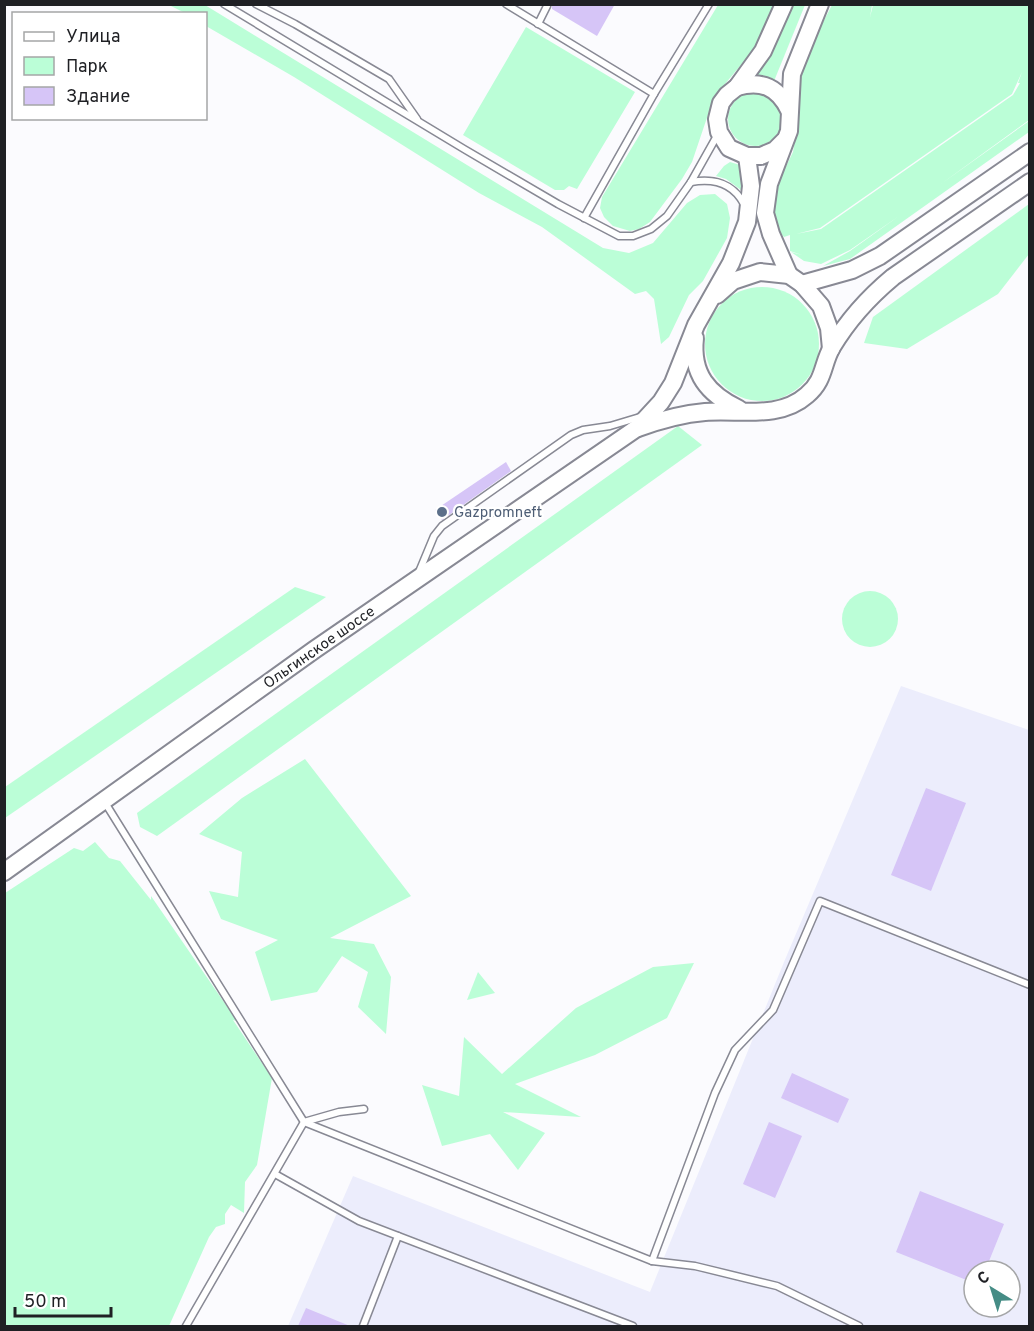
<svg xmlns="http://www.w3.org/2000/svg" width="1034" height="1331" viewBox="0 0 1034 1331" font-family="Overpass,sans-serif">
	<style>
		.built { fill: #ecedfc; fill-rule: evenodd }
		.green { fill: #bbfed7; fill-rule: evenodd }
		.building { fill: #d6c5f7 }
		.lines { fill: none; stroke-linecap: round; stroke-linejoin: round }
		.service-casing { stroke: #888994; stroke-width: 9 }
		.secondary-casing { stroke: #888994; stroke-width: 20 }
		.service { stroke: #fff; stroke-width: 6 }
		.secondary { stroke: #fff; stroke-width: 16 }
		.service-dot { fill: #5c6f8a; stroke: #fff; stroke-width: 2 }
		.labels { text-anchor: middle; stroke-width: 4.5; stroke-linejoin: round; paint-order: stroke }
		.service-label { font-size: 15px; fill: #4e5e75; stroke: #fff; text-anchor: start }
		.street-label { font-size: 15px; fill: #1f2024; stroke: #fff }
	</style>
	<rect width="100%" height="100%" fill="#fbfbfe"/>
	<path class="built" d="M901 686 1029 730V1326H288L353 1176 650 1292 784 962ZM974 1271H1010V1307H974Z"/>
	<g class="green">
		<polygon points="169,5 205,5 603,248 629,253 653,243 687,203 700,195 715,194 727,204 730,218 727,238 703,281 689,295 669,337 661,344 654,299 646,291 635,294 542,227 479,193 294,77 206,26 206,14 185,13"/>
		<polygon points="718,5 778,5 751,53 714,97 692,162 682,179 650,222 639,229 630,231 613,226 604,217 600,208 602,197"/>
		<polygon points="789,5 805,5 772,86 751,77"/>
		<path d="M832 5H872L870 17 873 5H1029V120L941 184 1029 121V132L850 259 823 266 850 251 899 216 850 250 821 264 804 261 791 252 802 255 790 251V235L784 237 773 225 774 191 793 152 797 127V86L821 26ZM1022 72 1018 83H1020L1013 95 821 229 796 234 820 228 1012 94Z"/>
		<polygon points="526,27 635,92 577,189 569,186 564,190 555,190 463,135"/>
		<circle cx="755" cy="119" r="27"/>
		<polygon points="730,162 740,165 744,180 741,190 726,179 716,176 724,166"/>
		<polygon points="1029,204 1029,254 998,294 907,349 864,343 873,317"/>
		<circle cx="762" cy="344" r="57"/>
		<polygon points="678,426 702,445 157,836 140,827 137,813"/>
		<polygon points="295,587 326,597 5,818 5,787"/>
		<circle cx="870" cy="619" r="28"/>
		<polygon points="305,759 411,896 330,938 374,944 391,977 386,1034 358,1007 368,972 342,956 317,992 271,1001 255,952 278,940 221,919 209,891 238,897 242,852 199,834 242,798"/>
		<polygon points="95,842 109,858 120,861 151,900 151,896 237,1021 233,1020 272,1078 257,1165 245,1182 244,1213 231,1205 225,1214 225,1224 216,1227 209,1237 169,1326 5,1326 5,893 74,848 83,851"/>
		<polygon points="694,963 667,1018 595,1055 515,1084 581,1117 503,1112 545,1133 518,1170 490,1134 442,1146 422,1085 459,1096 464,1037 502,1074 576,1008 653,967"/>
		<polygon points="478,972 495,993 467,1000"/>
	</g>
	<g class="building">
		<polygon points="552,4 615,4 597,36 552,9"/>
		<polygon points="506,462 511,471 442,520 435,510"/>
		<polygon points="926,788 966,803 931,891 891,875"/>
		<polygon points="792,1073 849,1099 838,1123 781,1098"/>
		<polygon points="769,1122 802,1136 775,1198 743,1184"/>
		<polygon points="920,1191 1004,1224 985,1271 974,1271 974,1283 896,1252"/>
		<polygon points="306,1308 350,1326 298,1326"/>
	</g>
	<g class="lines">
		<defs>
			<g id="service">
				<polyline points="224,4 464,149 558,204 619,236 633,236 651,229 667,216 691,182 718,134"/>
				<polyline points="256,4 295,24 389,79 417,119"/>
				<polyline points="506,4 654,94 584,218"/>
				<polyline points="538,24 547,6"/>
				<polyline points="654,94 709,4"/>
				<path d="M691 182C713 178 733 183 744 204"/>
				<polyline points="419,572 434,536 442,526 571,435 583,430 610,426 640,417"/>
				<polyline points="104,801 304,1122 652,1261 695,1266 777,1286 859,1326"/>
				<polyline points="275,1174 359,1221 633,1326"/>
				<polyline points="652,1261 715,1093 735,1050 773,1010 820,901 1030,985"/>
				<polyline points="186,1326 304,1122 339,1112 364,1109"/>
				<polyline points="363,1326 398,1236"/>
			</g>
			<g id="secondary">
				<path d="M737 87C761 80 778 87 789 110"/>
				<polyline points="784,141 775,150 761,156 747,156 729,148 719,132 717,119 721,103 727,95 737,87 763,51 784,4"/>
				<polyline points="789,275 771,234 765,213 769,184 789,131 792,74 820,4"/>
				<polyline points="802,284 852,270 880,256 1030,152"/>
				<polyline points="717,295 733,281 760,272 789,275 802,284 821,306 829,328 831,349"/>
				<path d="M695 338C691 374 708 394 739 409"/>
				<path d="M638 428C660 420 681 414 705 412 739 409 779 420 807 395 825 380 822 364 832 347 848 320 869 297 893 277L1030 182"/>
				<polyline points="4,872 314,650 637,428 661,402 673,383 696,325 731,263 747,222 751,186 747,156"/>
			</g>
		</defs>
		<use href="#service" class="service-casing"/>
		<use href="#secondary" class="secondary-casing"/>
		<use href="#service" class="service"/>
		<use href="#secondary" class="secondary"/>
	</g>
	<circle class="service-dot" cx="442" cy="512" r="6"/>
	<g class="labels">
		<g class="service-label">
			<text x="454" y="517">Gazpromneft</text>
		</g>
		<g class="street-label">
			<text transform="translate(319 647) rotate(-35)" y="5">Ольгинское шоссе</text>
		</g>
	</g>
	<rect width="1034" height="1331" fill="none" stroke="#1f2024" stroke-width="12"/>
	<rect x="12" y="12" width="195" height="108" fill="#ffffff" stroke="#a5a6a7" stroke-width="1.5"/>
	<rect x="24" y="32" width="30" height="9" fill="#ffffff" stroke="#a5a6a7" stroke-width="1.5"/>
	<text x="66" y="42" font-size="18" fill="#1f2024">Улица</text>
	<rect x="24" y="57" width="30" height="18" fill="#bbfed7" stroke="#a5a6a7" stroke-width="1.5"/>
	<text x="66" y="72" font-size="18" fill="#1f2024">Парк</text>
	<rect x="24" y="87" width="30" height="18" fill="#d6c5f7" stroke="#a5a6a7" stroke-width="1.5"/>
	<text x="66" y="102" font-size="18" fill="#1f2024">Здание</text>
	<g transform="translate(992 1289) rotate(322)"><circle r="28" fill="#ffffff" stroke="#a5a6a7" stroke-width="1.5"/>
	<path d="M0-4.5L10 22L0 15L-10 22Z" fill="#458c85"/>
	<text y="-9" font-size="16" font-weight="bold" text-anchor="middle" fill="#1f2024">С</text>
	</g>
	<path d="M15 1307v9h96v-9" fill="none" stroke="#1f2024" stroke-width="3"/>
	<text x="24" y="1307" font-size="18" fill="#1f2024" stroke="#ffffff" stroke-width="4.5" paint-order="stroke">50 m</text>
</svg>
